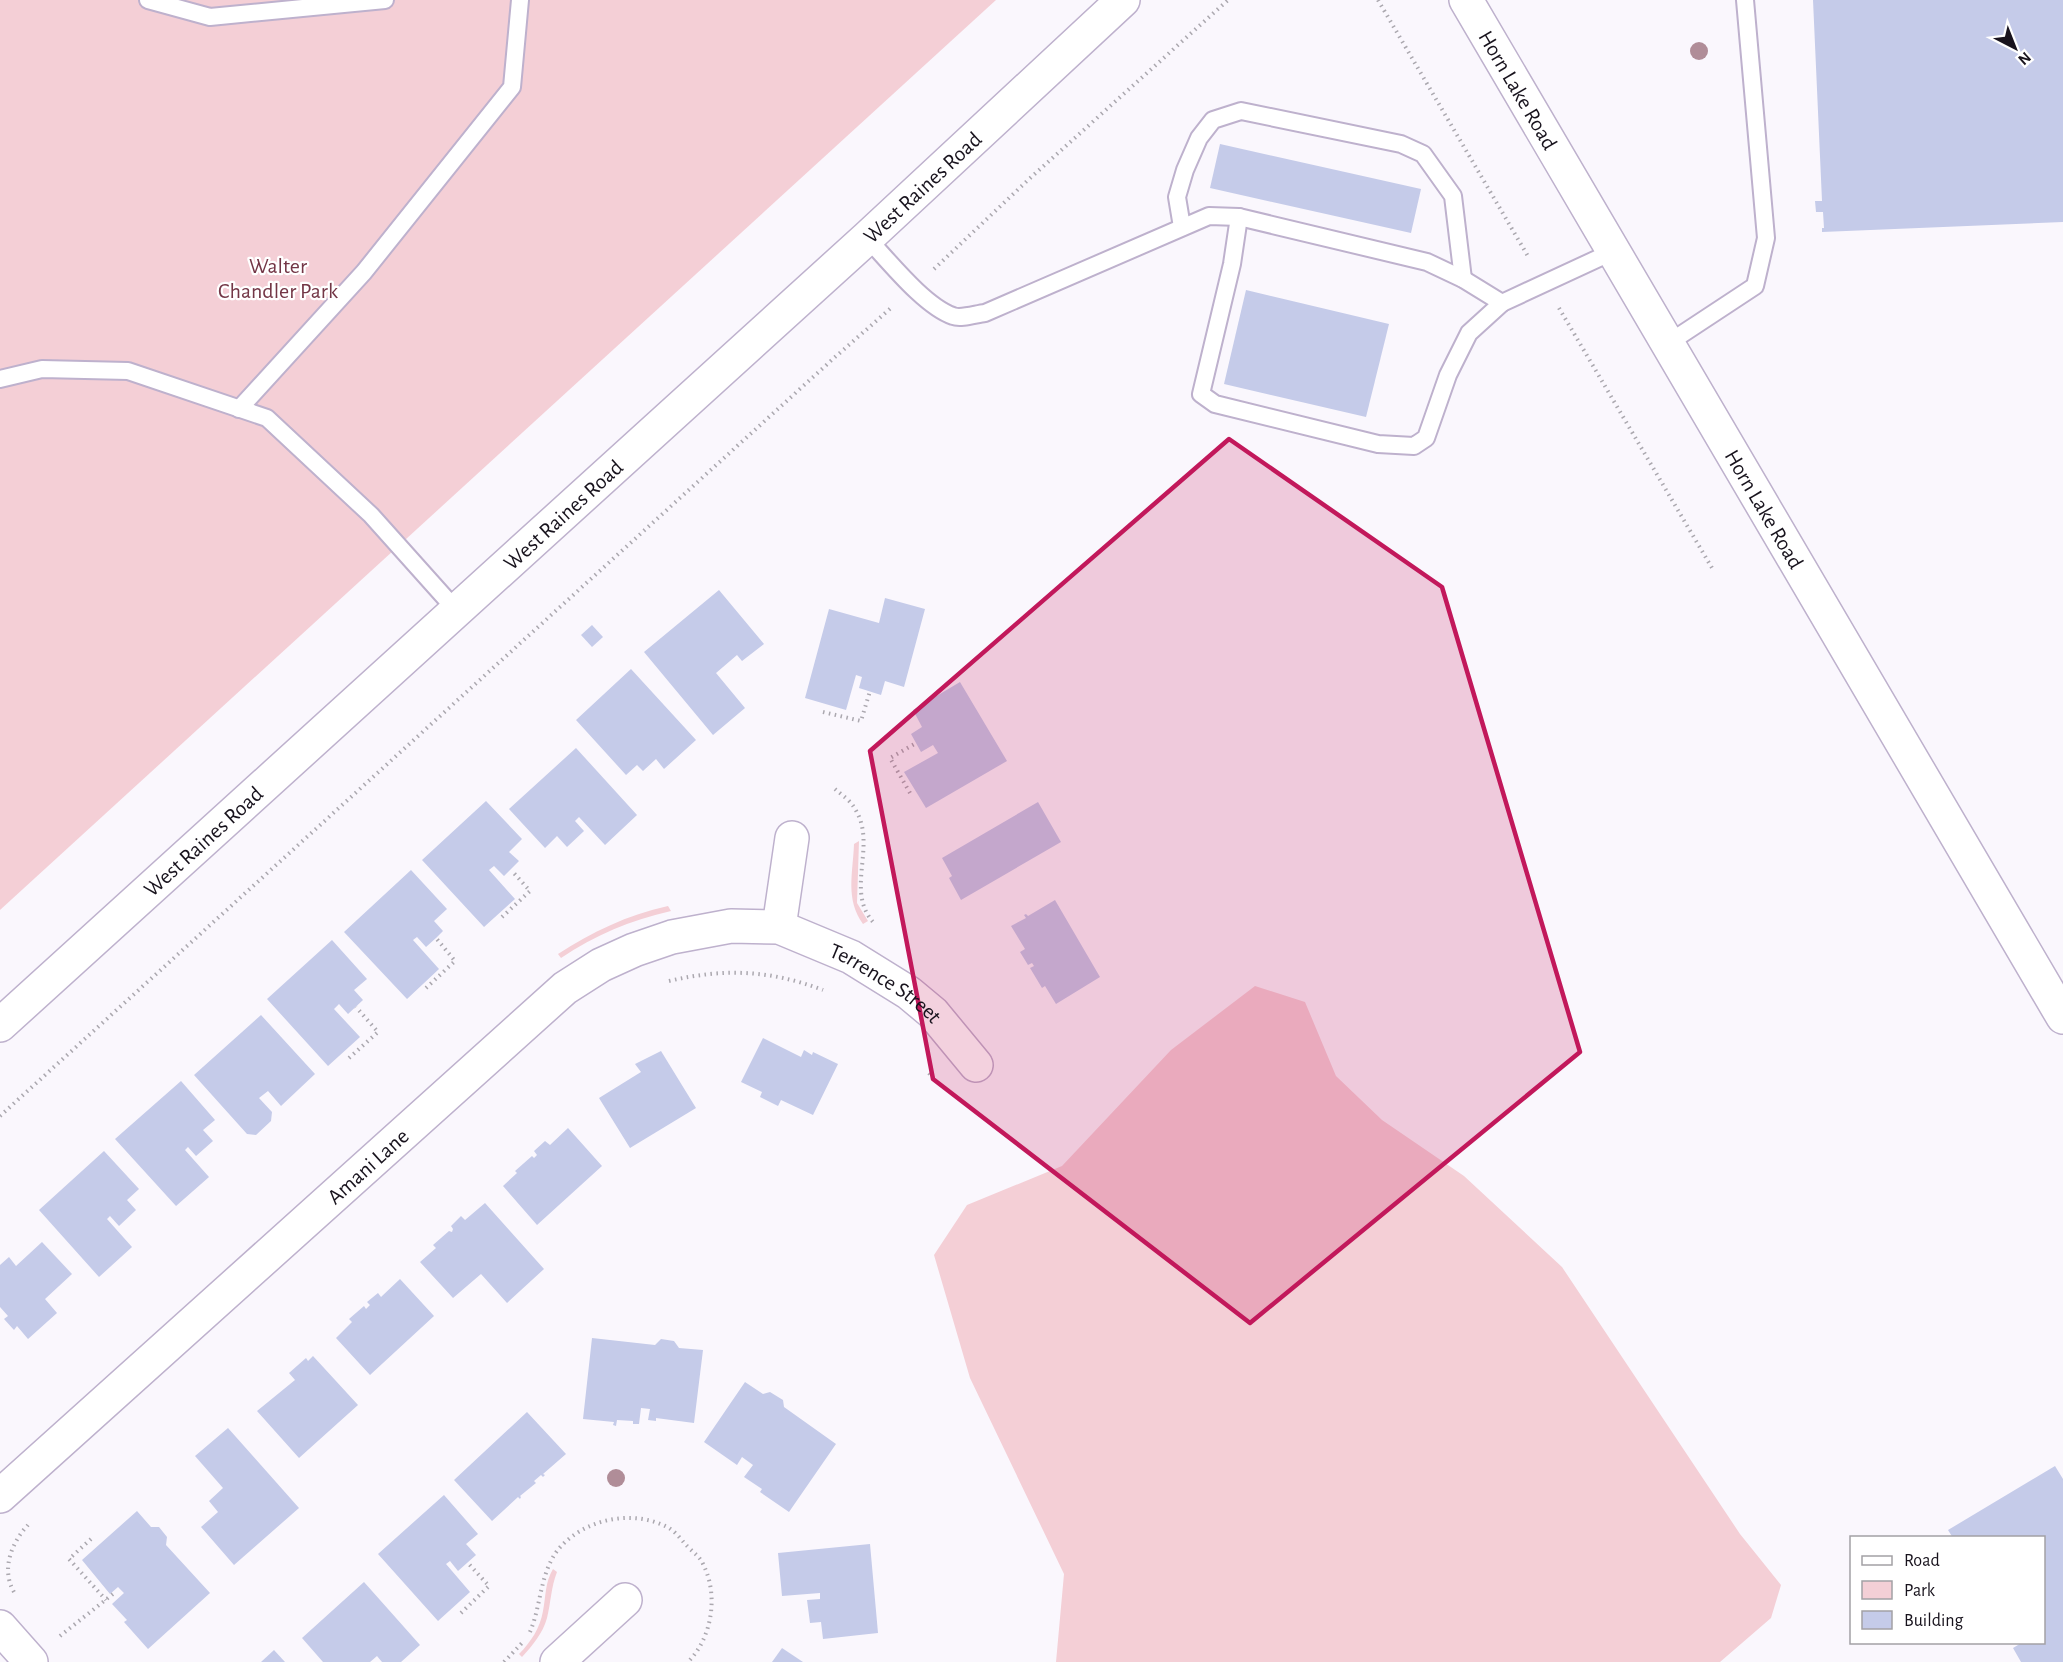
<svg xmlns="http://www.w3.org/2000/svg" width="2063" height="1662" viewBox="0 0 2063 1662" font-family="'Alegreya Sans',sans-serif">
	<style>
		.green { fill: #f4cfd6 }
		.building { fill: #c5cbe9 }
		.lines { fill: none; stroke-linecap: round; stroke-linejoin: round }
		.service-casing { stroke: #beb1cd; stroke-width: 20 }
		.minor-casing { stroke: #beb1cd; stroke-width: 36 }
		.secondary-casing { stroke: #beb1cd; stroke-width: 36 }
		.path { stroke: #aba8af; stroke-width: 4; stroke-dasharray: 1.5 4.5; stroke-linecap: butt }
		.service { stroke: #fff; stroke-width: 16 }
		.minor { stroke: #fff; stroke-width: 33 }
		.secondary { stroke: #fff; stroke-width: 33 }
		.tree { fill: #b08d98 }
		.marked { fill: #c2185b; fill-opacity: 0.2; stroke: #c2185b; stroke-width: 4.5; stroke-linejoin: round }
		.labels { text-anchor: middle; stroke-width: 4.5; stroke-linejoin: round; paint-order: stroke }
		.street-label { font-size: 22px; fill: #18131d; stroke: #fff }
		.park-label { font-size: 22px; fill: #733646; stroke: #fff }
	</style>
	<rect width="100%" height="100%" fill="#faf7fd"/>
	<g class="green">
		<polygon points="0,0 996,0 0,910"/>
		<path d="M859 841 857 903 868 921 863 924C845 899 853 873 854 844Z"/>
		<path d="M668 906 671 911C631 920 595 935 561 958L558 954C592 932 627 915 668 906Z"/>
		<polygon points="1255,986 1305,1002 1336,1076 1382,1120 1464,1176 1562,1267 1740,1534 1781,1585 1771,1618 1720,1662 1056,1662 1064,1574 970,1378 934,1255 967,1205 1062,1166 1171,1050"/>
		<path d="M553 1569 557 1572C551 1587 551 1602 547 1618 543 1633 532 1646 522 1657L519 1654C531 1642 540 1628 543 1611 546 1596 545 1582 553 1569Z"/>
	</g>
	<g class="building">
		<polygon points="1813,0 2063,0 2063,222 1822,232 1822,228 1824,228 1823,212 1816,212 1815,201 1822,201"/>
		<polygon points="1220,144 1421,189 1411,233 1210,188"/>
		<polygon points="1246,290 1389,324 1366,417 1224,384"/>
		<polygon points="719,590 764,644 742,661 737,655 716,673 745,708 713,735 644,652"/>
		<polygon points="885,598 925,609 904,687 885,681 881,695 859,688 862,677 856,675 846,710 805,698 829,609 879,623"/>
		<polygon points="592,625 603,637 592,647 581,635"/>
		<polygon points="631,669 696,740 664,769 656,759 643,771 637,765 626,775 576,720"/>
		<polygon points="960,682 1007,761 926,808 904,772 938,753 933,745 921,752 911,734 922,727 913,710"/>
		<polygon points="576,748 637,815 605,845 579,817 575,821 584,831 567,847 557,836 545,848 509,809"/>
		<polygon points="486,801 522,839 509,852 519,861 504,876 494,866 489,870 515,899 484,927 422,860"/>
		<polygon points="1038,802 1061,842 961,900 949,878 952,876 942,858"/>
		<polygon points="411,870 447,909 434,921 443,931 436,938 426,947 417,937 413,940 439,969 407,999 344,932"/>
		<polygon points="1055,900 1100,977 1056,1004 1045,986 1042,988 1030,968 1034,966 1032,963 1028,965 1020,952 1025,949 1011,926 1026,918 1024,915 1026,914 1028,916"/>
		<polygon points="332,940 367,979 354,990 363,1000 348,1014 339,1004 334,1009 360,1037 328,1066 267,999"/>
		<polygon points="261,1015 315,1074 281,1106 268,1091 259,1098 272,1112 271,1121 256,1135 247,1134 194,1075"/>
		<polygon points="763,1038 801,1057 804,1050 812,1055 813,1052 838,1064 813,1115 781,1100 778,1106 760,1097 762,1092 741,1082"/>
		<polygon points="661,1051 696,1108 630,1148 599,1098 641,1072 635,1064"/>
		<polygon points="181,1081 215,1120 203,1130 213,1141 196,1156 188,1147 185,1150 209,1177 176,1206 115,1139"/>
		<polygon points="568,1128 602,1166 537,1225 503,1186 517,1173 515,1171 532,1156 534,1158 537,1155 534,1151 545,1141 550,1145"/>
		<polygon points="104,1151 139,1189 127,1200 136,1210 119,1226 110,1216 107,1219 132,1247 99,1277 39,1210"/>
		<polygon points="485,1203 544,1269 507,1303 481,1274 453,1298 420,1262 436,1248 433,1245 449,1231 452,1232 453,1229 451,1226 461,1216 465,1220"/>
		<polygon points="42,1242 72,1274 45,1299 57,1313 28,1339 17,1326 14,1330 4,1319 8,1316 0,1307 0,1265 9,1257 16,1266"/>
		<polygon points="400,1279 434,1316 370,1375 336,1338 352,1322 349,1319 364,1306 366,1309 370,1305 367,1302 378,1293 381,1297"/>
		<polygon points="592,1338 655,1345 661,1339 674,1341 679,1348 703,1350 694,1423 656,1418 656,1421 648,1420 650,1409 641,1408 639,1424 633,1424 633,1421 617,1420 616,1426 613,1425 614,1422 583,1419"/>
		<polygon points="313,1356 358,1405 299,1458 257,1411 295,1380 289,1373 306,1358 308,1361"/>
		<polygon points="745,1382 763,1394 770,1392 783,1400 784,1407 836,1444 789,1512 760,1492 762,1489 744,1477 753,1465 742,1457 737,1465 704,1442"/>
		<polygon points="527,1412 566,1454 543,1474 545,1475 543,1477 541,1475 534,1481 536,1483 520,1496 521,1497 520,1499 518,1497 492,1521 454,1480"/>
		<polygon points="228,1428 299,1508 234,1565 201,1527 218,1512 209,1501 223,1488 195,1456"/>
		<polygon points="2055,1466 2063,1479 2063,1662 2021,1662 2013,1648 2023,1642 2044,1642 2044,1538 1953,1538 1948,1530"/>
		<polygon points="444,1495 478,1534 466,1544 476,1555 458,1571 450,1561 446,1564 470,1592 438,1621 378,1554"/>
		<polygon points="137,1511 151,1527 159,1527 167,1537 166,1545 210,1593 148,1649 124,1622 127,1620 112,1604 124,1593 118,1587 110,1594 82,1560"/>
		<polygon points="870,1544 878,1633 823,1639 821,1622 810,1623 807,1600 820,1599 820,1593 782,1596 778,1553"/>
		<polygon points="364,1582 420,1645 401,1662 382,1662 377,1656 370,1662 323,1662 302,1638"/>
		<polygon points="782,1648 803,1662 772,1662"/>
		<polygon points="274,1650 285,1662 261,1662"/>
	</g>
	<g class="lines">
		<defs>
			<g id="service">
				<polyline points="148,0 210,17 385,0"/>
				<polyline points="1239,217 1232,264 1201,394 1215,404 1378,444 1414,446 1426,438 1448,375 1469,333 1502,303"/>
				<polyline points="1182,227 1177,197 1185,170 1199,138 1213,120 1241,111 1401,144 1423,154 1453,196 1463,279"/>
				<path d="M867 238C888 260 924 306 953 316 961 319 976 314 985 313L1209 216 1239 217 1427 262 1463 279 1502 303 1612 252"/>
				<polyline points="1667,344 1755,286 1766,238 1745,0"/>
				<polyline points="0,379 42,369 128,371 267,418 371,515 456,610"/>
				<polyline points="239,409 364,272 512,87 520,0"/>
			</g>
			<g id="minor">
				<polyline points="779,927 792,838"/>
				<path id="s1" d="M0 1496 565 988 601 965 634 950 672 937 731 926 779 927 851 957 909 993 933 1013 976 1065"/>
				<polyline points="0,1627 31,1662"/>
				<polyline points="557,1662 625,1600"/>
			</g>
			<g id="secondary">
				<path id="s2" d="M1466 0 2063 1017"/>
				<path id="s3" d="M0 1025 867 238 1123 0"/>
			</g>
		</defs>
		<use href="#service" class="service-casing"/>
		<use href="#minor" class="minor-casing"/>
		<use href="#secondary" class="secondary-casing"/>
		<g class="path">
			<polyline points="1378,0 1529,258"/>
			<polyline points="934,269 1027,181 1228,0"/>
			<polyline points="1559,308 1712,568"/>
			<polyline points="823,712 861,721 870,691"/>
			<path d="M835 789C842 795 851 801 855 809 878 845 844 891 874 923"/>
			<polyline points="910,793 890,758 916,743"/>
			<polyline points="502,917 530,891 512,871"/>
			<path d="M669 981C725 968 770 970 823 990"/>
			<polyline points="426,988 455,961 436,938"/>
			<polyline points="349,1058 378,1032 356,1007"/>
			<polyline points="929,1073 936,1082"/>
			<polyline points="0,1116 834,358 891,308"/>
			<polyline points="91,1539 69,1559 106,1600"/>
			<path d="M14 1592C1 1570 11 1543 28 1525"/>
			<polyline points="461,1613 489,1586 467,1562"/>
			<path d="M530 1632C541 1606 540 1574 557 1551 582 1519 633 1508 669 1528 677 1533 682 1541 688 1547 694 1553 700 1557 703 1564 719 1595 712 1638 688 1662"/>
			<polyline points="60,1636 113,1594"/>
			<polyline points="504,1662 522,1643"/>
		</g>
		<use href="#service" class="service"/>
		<use href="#minor" class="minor"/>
		<use href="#secondary" class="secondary"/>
	</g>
	<g class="tree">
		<circle cx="1699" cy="51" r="9"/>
		<circle cx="616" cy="1478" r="9"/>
	</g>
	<path class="marked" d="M1229 439 1442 587 1580 1052 1250 1323 933 1079 870 751Z"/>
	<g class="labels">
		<g class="street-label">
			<text dy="8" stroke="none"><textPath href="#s2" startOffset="104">Horn Lake Road</textPath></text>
			<text dy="8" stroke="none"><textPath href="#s3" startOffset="1246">West Raines Road</textPath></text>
			<text dy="8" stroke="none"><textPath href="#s2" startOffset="590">Horn Lake Road</textPath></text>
			<text dy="8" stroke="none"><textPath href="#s3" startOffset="760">West Raines Road</textPath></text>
			<text dy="8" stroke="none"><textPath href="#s3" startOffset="274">West Raines Road</textPath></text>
			<text dy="8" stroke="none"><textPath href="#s1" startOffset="1108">Terrence Street</textPath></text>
			<text dy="8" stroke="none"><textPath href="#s1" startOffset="494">Amani Lane</textPath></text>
		</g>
		<g class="park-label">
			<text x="278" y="273">Walter<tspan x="278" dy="25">Chandler Park</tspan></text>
		</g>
	</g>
	<rect x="1850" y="1536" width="195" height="108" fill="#ffffff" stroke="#a3a1a5" stroke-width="1.5"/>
	<rect x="1862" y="1556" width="30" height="9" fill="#ffffff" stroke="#a3a1a5" stroke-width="1.5"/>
	<text x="1904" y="1566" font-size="18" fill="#18131d">Road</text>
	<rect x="1862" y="1581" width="30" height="18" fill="#f4cfd6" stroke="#a3a1a5" stroke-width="1.5"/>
	<text x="1904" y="1596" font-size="18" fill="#18131d">Park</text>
	<rect x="1862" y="1611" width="30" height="18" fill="#c5cbe9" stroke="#a3a1a5" stroke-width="1.5"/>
	<text x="1904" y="1626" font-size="18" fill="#18131d">Building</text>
	<g transform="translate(2015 48) rotate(138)" stroke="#ffffff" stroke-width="4.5" paint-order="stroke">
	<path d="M0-4.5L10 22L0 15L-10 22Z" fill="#18131d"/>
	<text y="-9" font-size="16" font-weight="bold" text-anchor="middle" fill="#18131d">N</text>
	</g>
</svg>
